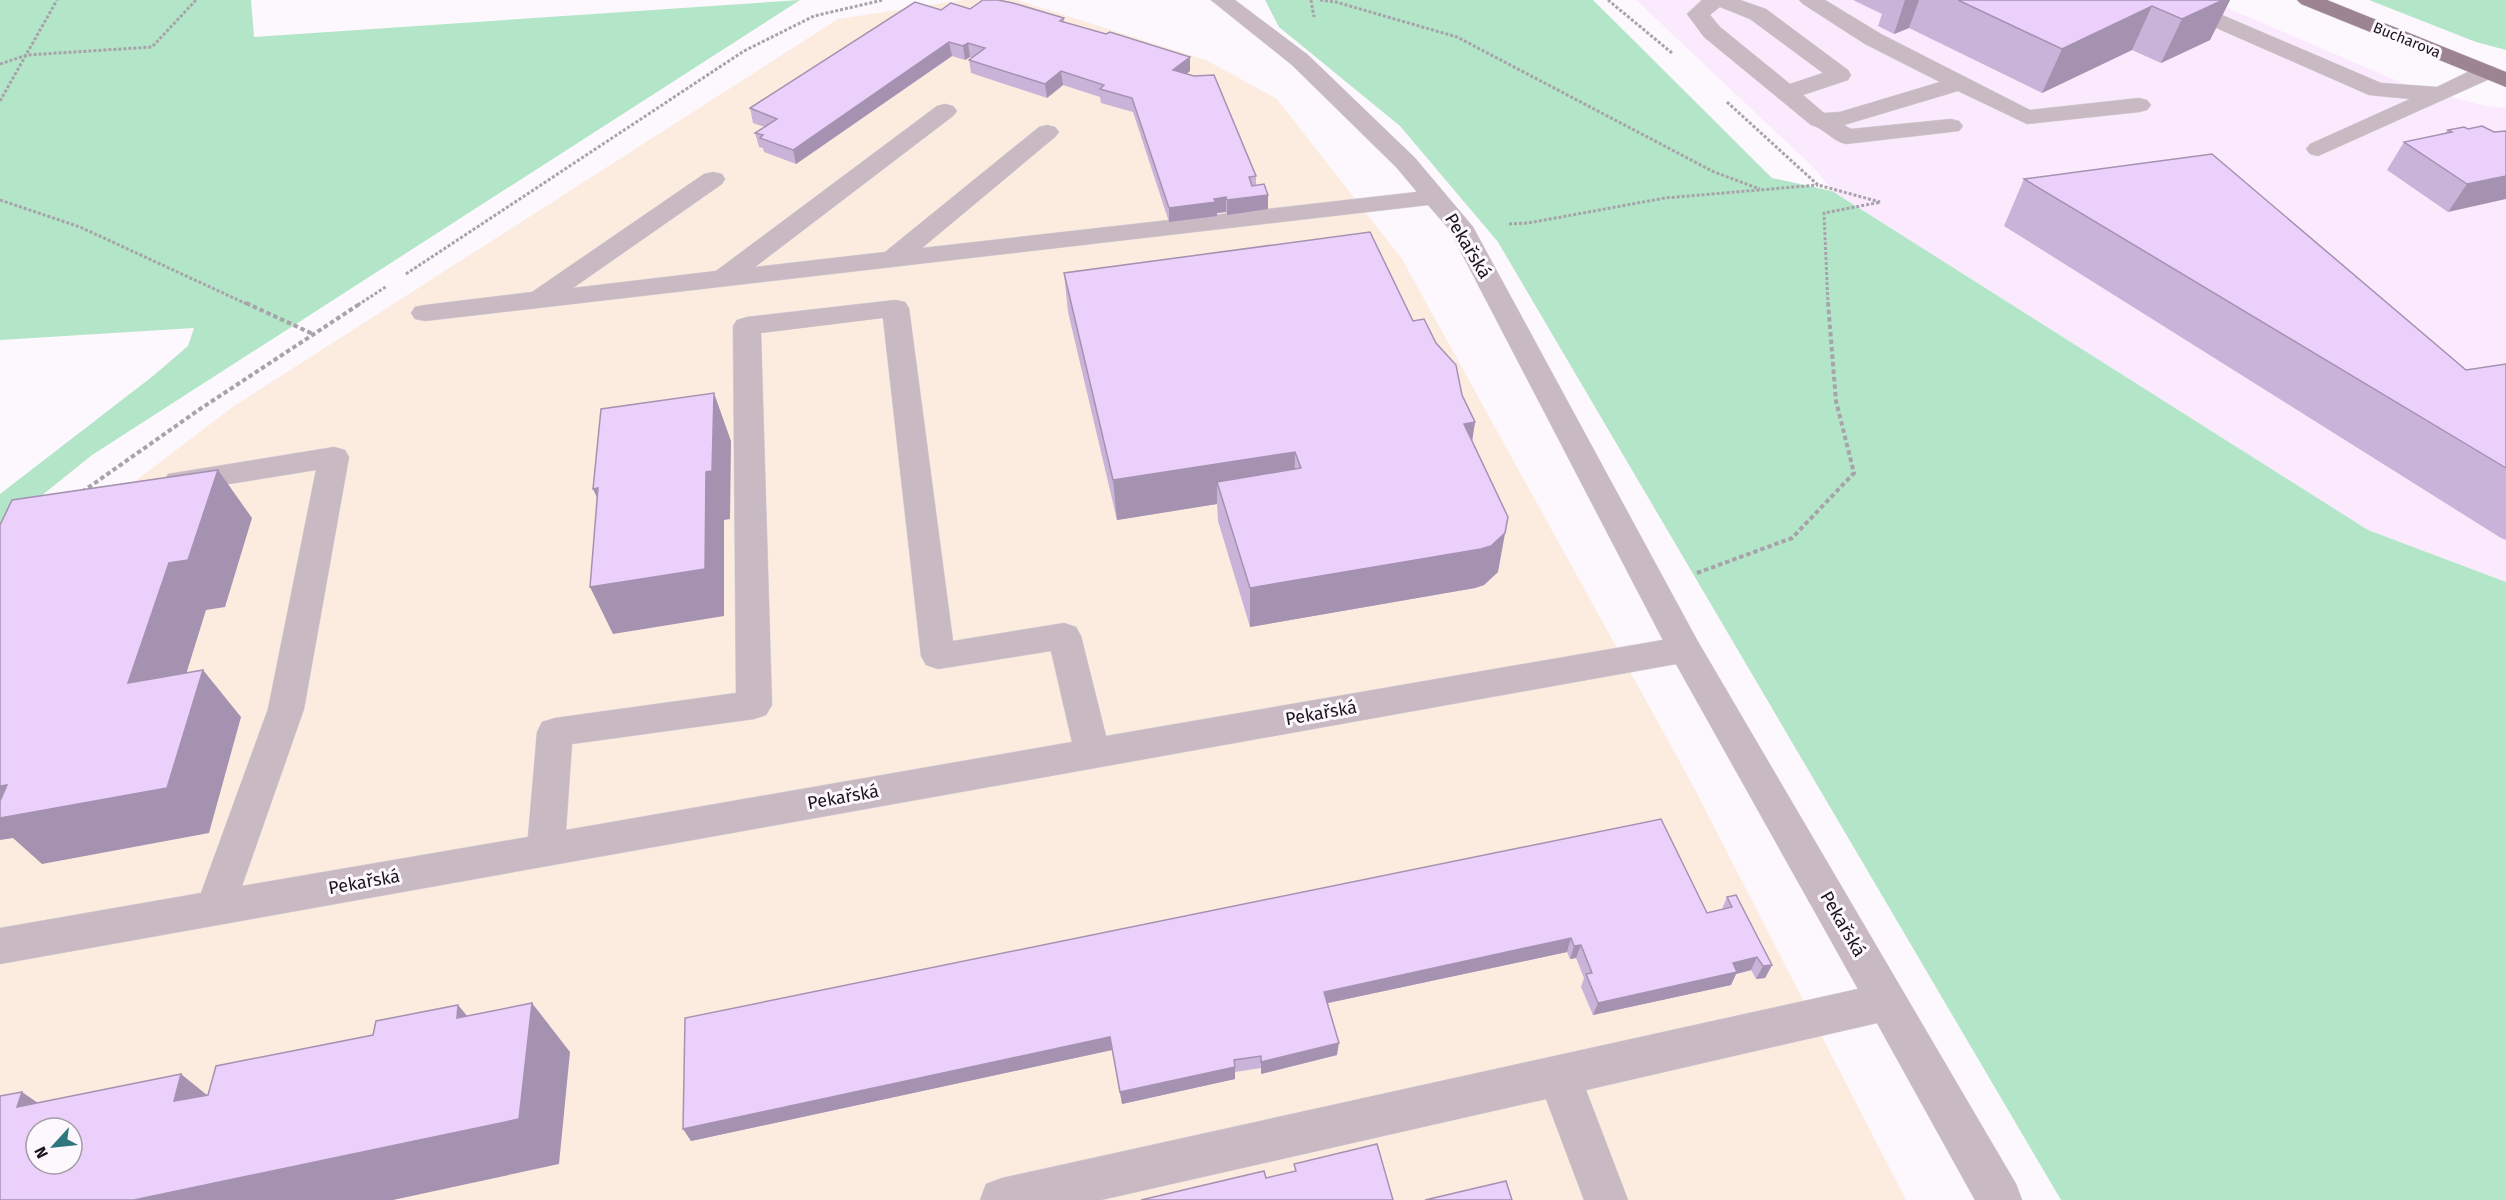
<svg xmlns="http://www.w3.org/2000/svg" width="2506" height="1200" viewBox="0 0 2506 1200" font-family="'Fira Sans',sans-serif">
	<style>
		.built { fill: #fbeafe }
		.industrial { fill: #fcece0; fill-rule: evenodd }
		.green { fill: #b3e5c8 }
		.lines { fill: none; stroke-linecap: round; stroke-linejoin: round }
		.minor-casing { stroke: #d8d4d9; stroke-width: 1 }
		.major-casing { stroke: #d8d4d9; stroke-width: 1 }
		.path-far1 { stroke: #a8a3aa; stroke-width: 3; stroke-dasharray: 3 2; stroke-linecap: butt }
		.path { stroke: #a8a3aa; stroke-width: 4; stroke-dasharray: 4.5 3; stroke-linecap: butt }
		.minor { fill: #c8b9c2; fill-rule: evenodd }
		.major { fill: #9d8493; fill-rule: evenodd }
		.wall { fill: #c9b3d8 }
		.shaded-wall { fill: #a492b0 }
		.building { fill: #ead0fb; stroke: #a492b0; stroke-width: 1.5; fill-rule: evenodd }
		.labels { text-anchor: middle; stroke-width: 6; stroke-linejoin: round; paint-order: stroke }
		.far-street-label { font-size: 15px; fill: #1c141e; stroke: #fcf8fd }
		.street-label { font-size: 18px; fill: #1c141e; stroke: #fcf8fd }
	</style>
	<rect width="100%" height="100%" fill="#fcf8fd"/>
	<polygon class="built" points="1636,0 2209,0 2402,83 2485,106 2506,108 2506,582 2368,530 1832,191 1816,170"/>
	<path class="industrial" d="M963 0H1017L1206 60 1277 99 1402 259 1691 782 1906 1200H0V584L234 406 838 19ZM36 1128H72V1164H36Z"/>
	<g class="green">
		<polygon points="0,0 251,0 254,37 800,0 92,455 0,529 0,494 153,376 188,346 194,328 0,340"/>
		<polygon points="1265,0 1593,0 1772,178 1832,191 2368,530 2506,582 2506,1200 2061,1200 1498,242 1400,126 1279,27"/>
		<polygon points="2369,0 2506,0 2506,50 2476,42"/>
	</g>
	<g class="lines">
		<defs>
			<g id="minor">
				<path d="M1211 0H1235L1308 55 1415 158 1473 227 1697 640 2016 1184 2022 1200H1975L1877 1023 1586 1090 1628 1200H1584L1546 1099 1101 1200H980L986 1184 1002 1178 1858 989 1676 664 0 964V928L201 893 268 709 316 470 179 492 168 488 164 481 168 474 334 447 345 450 349 457 304 709 242 886 528 837 537 732 542 722 555 718 736 693 733 326 737 320 747 317 895 300 905 302 909 308 953 641 1064 623 1076 627 1081 636 1106 736 1663 640 1449 229 1428 205 425 321 415 319 411 313 415 307 425 305 532 292 704 174 713 172 722 174 725 179 722 184 573 288 716 271 937 106 945 104 953 106 957 111 953 116 755 267 885 252 1039 127 1047 125 1055 127 1059 132 1055 137 922 248 1417 192 1397 168 1292 65ZM883 318 921 656 926 665 938 669 1051 651 1072 742 566 830 572 744 754 719 766 715 772 705 761 333Z"/>
				<path d="M1702 0H1740L1766 9 1848 70 1851 75 1848 80 1803 95 1824 113 1840 112 1940 82 1865 44 1803 4 1799 0H1825L1881 34 2030 110 2139 98 2147 100 2151 105 2147 110 2139 112 2027 124 1958 91 1844 125 1851 129 1951 119 1959 121 1963 126 1959 131 1846 144C1832 141 1824 128 1811 125L1704 37 1687 14ZM1720 7 1750 19 1823 73 1790 84 1720 27 1710 15Z"/>
				<polygon points="2158,0 2187,0 2381,83 2437,87 2478,67 2486,65 2494,67 2497,72 2494,77 2318,156 2310,154 2306,149 2310,144 2410,99 2369,95 2162,4"/>
			</g>
			<polygon id="major" points="2297,0 2327,0 2506,72 2506,87 2301,4"/>
		</defs>
		<use href="#minor" class="minor-casing"/>
		<use href="#major" class="major-casing"/>
		<g class="path-far1">
			<polyline points="1311,0 1314,17"/>
			<polyline points="1320,0 1336,2 1457,37 1714,172 1760,189"/>
			<polyline points="1608,0 1672,53"/>
			<polyline points="0,64 27,55 152,47 196,0"/>
			<polyline points="0,101 57,0"/>
			<polyline points="1727,102 1818,185 1880,202"/>
			<polyline points="0,200 80,227 249,305"/>
			<polyline points="1509,224 1528,223 1665,198 1818,185"/>
			<polyline points="406,274 744,51 814,16 883,0"/>
			<polyline points="358,305 387,286"/>
			<polyline points="1828,305 1824,213 1881,202"/>
		</g>
		<g class="path">
			<polyline points="246,303 313,334"/>
			<polyline points="82,492 200,409 361,303"/>
			<polyline points="1697,573 1792,538 1854,473 1836,401 1828,303"/>
		</g>
		<use href="#minor" class="minor"/>
		<use href="#major" class="major"/>
	</g>
	<g class="wall">
		<polygon points="1853,0 2230,0 2210,40 2161,63 2132,50 2042,93 1909,28 1894,34 1878,26 1882,14"/>
		<polygon points="970,9 1064,18 1064,22 1190,57 1190,71 1186,74 1256,176 1256,185 1268,195 1268,209 1227,215 1226,212 1217,213 1217,216 1169,222 1133,112 1101,103 1100,97 1063,85 1047,98 971,73 969,60 972,57 970,57 965,60 952,56 796,164 764,152 763,148 759,147 755,133 765,127 753,123 750,108 941,10"/>
		<polygon points="2468,129 2494,132 2506,131 2448,212 2387,170 2404,142 2445,133 2448,130"/>
		<polygon points="2024,179 2466,370 2506,364 2506,540 2501,538 2004,226"/>
		<polygon points="1064,273 1413,321 1462,395 1475,422 1472,441 1498,572 1484,585 1475,588 1250,627 1218,521 1217,504 1117,520 1068,312"/>
		<polygon points="1727,897 1772,965 1765,978 1756,979 1751,970 1736,974 1731,985 1593,1015 1581,987 1584,978 1576,958 1570,959 1567,952 1328,1003 1337,1055 1261,1074 1261,1068 1235,1072 1235,1079 1122,1104 1112,1050 691,1141 685,1018 1707,913 1722,909"/>
	</g>
	<g class="shaded-wall">
		<polygon points="1905,0 1919,0 1909,28 1894,34"/>
		<polygon points="2223,0 2230,0 2210,40 2161,63 2182,19"/>
		<polygon points="2152,6 2132,50 2042,93 2062,49"/>
		<polygon points="949,42 952,56 796,164 793,150"/>
		<polygon points="968,43 970,57 965,60 963,46"/>
		<polygon points="1190,57 1190,71 1173,84 1173,70"/>
		<polygon points="1061,71 1063,85 1047,98 1045,84"/>
		<polygon points="2506,176 2506,199 2448,212 2467,184"/>
		<polygon points="1268,195 1268,209 1227,215 1227,200"/>
		<polygon points="1226,197 1226,212 1217,213 1217,216 1169,222 1169,208"/>
		<polygon points="714,393 731,441 730,519 724,520 724,616 613,634 590,587 706,472"/>
		<polygon points="1475,422 1469,461 1464,424"/>
		<polygon points="1295,452 1294,491 1217,482 1217,504 1117,520 1113,480"/>
		<polygon points="218,470 252,518 225,607 206,610 169,729 128,683 169,563"/>
		<polygon points="598,488 615,537 593,489"/>
		<polygon points="1508,517 1498,572 1484,585 1475,588 1250,627 1250,588"/>
		<polygon points="203,670 241,717 209,833 42,864 13,838 0,840 0,786"/>
		<polygon points="1571,938 1567,952 1323,1004 1324,992"/>
		<polygon points="1581,945 1576,958 1570,959 1574,946"/>
		<polygon points="1757,957 1751,970 1736,974 1731,985 1593,1015 1598,1003 1733,963"/>
		<polygon points="1772,965 1765,978 1756,979 1763,966"/>
		<polygon points="532,1003 570,1052 559,1164 393,1200 134,1200"/>
		<polygon points="458,1005 499,1054 457,1018"/>
		<polygon points="1110,1037 1112,1050 691,1141 683,1129"/>
		<polygon points="1339,1043 1337,1055 1261,1074 1261,1062"/>
		<polygon points="1235,1067 1235,1079 1122,1104 1120,1092"/>
		<polygon points="181,1074 239,1121 174,1101"/>
		<polygon points="22,1092 89,1138 17,1107"/>
	</g>
	<g class="building">
		<polygon points="983,0 998,0 1013,3 1064,18 1060,21 1106,34 1110,32 1190,57 1173,70 1194,76 1214,75 1256,176 1249,177 1252,186 1264,184 1268,195 1227,200 1226,197 1214,199 1216,202 1169,208 1132,98 1100,89 1104,85 1061,71 1045,84 969,60 985,48 968,43 963,46 949,42 793,150 760,138 763,135 755,133 777,119 750,108 915,2 941,10 951,3 970,9"/>
		<polygon points="1958,0 2223,0 2182,19 2152,6 2062,49"/>
		<polygon points="2482,126 2494,132 2506,131 2506,176 2467,184 2404,142 2452,132 2448,130 2464,127 2468,129"/>
		<polygon points="2212,154 2466,370 2506,364 2506,468 2024,179"/>
		<polygon points="1370,232 1413,321 1424,319 1436,343 1456,365 1462,395 1475,422 1464,424 1508,517 1505,533 1491,546 1481,549 1250,588 1217,482 1301,468 1295,452 1113,480 1064,273"/>
		<polygon points="714,393 712,471 706,472 705,569 590,587 598,488 593,489 601,409"/>
		<polygon points="218,470 188,560 169,563 128,683 203,670 167,788 0,818 0,801 7,785 0,786 0,525 12,500"/>
		<polygon points="1661,819 1707,913 1732,907 1727,897 1736,895 1772,965 1763,966 1757,957 1733,963 1737,972 1598,1003 1586,974 1592,973 1581,945 1574,946 1571,938 1324,992 1339,1043 1261,1062 1261,1056 1234,1060 1235,1067 1120,1092 1110,1037 683,1129 685,1018"/>
		<path d="M532 1003 519 1119 134 1200H0V1096L22 1092 17 1107 181 1074 174 1101 208 1095 216 1066 373 1035 376 1021 458 1005 457 1018ZM36 1128H72V1164H36Z"/>
		<polygon points="1377,1144 1393,1200 1141,1200 1264,1171 1266,1178 1296,1171 1294,1164"/>
		<polygon points="1506,1181 1512,1200 1425,1200"/>
	</g>
	<g class="labels">
		<g class="far-street-label">
			<text transform="translate(2407 40) rotate(22)" y="5">Bucharova</text>
		</g>
		<g class="street-label">
			<text transform="translate(1468 246) rotate(59)" y="6">Pekařská</text>
			<text transform="translate(1321 713) rotate(-10)" y="6">Pekařská</text>
			<text transform="translate(843 797) rotate(-10)" y="6">Pekařská</text>
			<text transform="translate(364 882) rotate(-10)" y="6">Pekařská</text>
			<text transform="translate(1843 924) rotate(60)" y="6">Pekařská</text>
		</g>
	</g>
	<g transform="translate(54 1146) rotate(243)"><circle r="28" fill="#fcf8fd" stroke="#a29da4" stroke-width="1.5"/>
	<path d="M0-4.5L10 22L0 15L-10 22Z" fill="#2f777f"/>
	<text y="-9" font-size="16" font-weight="bold" text-anchor="middle" fill="#1c141e">N</text>
	</g>
</svg>
